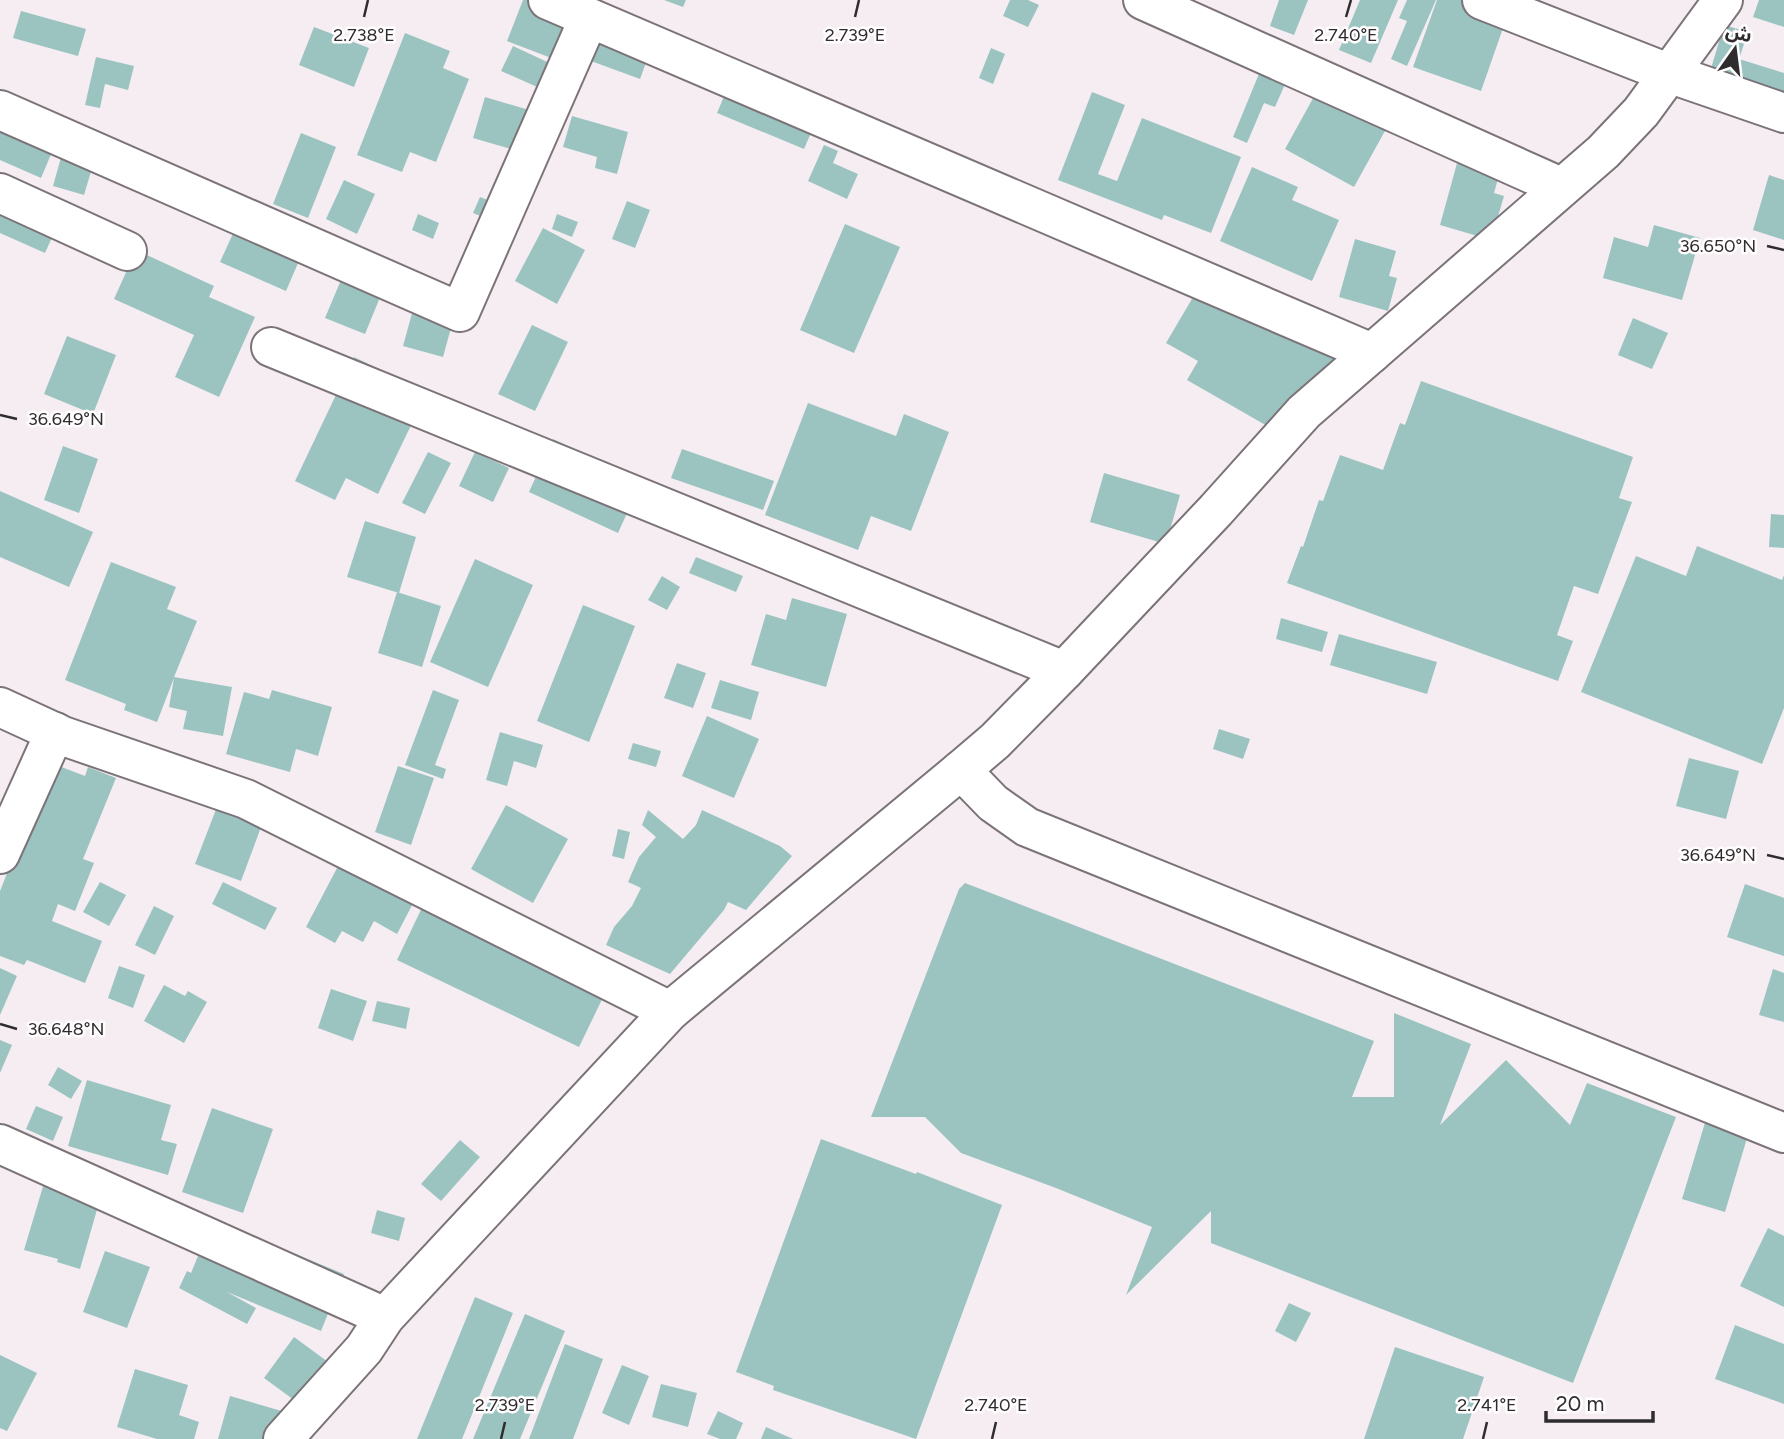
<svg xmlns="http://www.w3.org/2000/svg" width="1784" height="1439" viewBox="0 0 1784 1439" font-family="Figtree,'Noto Sans Arabic',sans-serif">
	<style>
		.building { fill: #9bc4c1 }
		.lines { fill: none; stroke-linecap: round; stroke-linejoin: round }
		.minor-casing { stroke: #7b7378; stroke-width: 42 }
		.minor { stroke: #fff; stroke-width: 38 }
		.ticks { fill: none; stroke: #2f2c2e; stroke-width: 2.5 }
		.ticks-label { font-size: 18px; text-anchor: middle; fill: #2f2c2e; stroke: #fffdfe; stroke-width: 5; stroke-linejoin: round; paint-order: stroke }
	</style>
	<rect width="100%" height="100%" fill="#f6edf3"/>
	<g class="building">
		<polygon points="523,0 580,0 567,64 507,41"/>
		<polygon points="664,0 686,0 683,7"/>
		<polygon points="1010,0 1028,0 1039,5 1028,27 1003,16"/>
		<polygon points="1279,0 1308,0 1294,35 1270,26"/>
		<polygon points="1360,0 1398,0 1371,63 1339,50"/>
		<polygon points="1407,0 1436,0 1407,66 1391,59 1407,21 1399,18"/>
		<polygon points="1437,0 1478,0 1509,11 1481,91 1413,67"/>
		<polygon points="1759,0 1784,0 1784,27 1753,17"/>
		<polygon points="21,11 86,29 78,56 13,38"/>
		<polygon points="607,16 657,33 640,79 591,61"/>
		<polygon points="1724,25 1748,32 1739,59 1784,73 1784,98 1709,75"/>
		<polygon points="314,27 369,48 354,87 299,65"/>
		<polygon points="405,33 450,51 443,68 469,79 436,162 410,152 402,172 357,155"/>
		<polygon points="513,46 573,74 562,98 501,71"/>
		<polygon points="991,48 1005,54 993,84 979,78"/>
		<polygon points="96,57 134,66 128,90 105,84 100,108 85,105"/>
		<polygon points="739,61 826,98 804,149 717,113"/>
		<polygon points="1263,64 1289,75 1275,107 1264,103 1247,143 1233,137"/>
		<polygon points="1322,82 1391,120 1354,187 1285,149"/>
		<polygon points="1092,92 1125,105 1098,174 1117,181 1142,118 1241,157 1211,233 1164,215 1162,220 1058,180"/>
		<polygon points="485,97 529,110 518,151 473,138"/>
		<polygon points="0,98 63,126 41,178 0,160"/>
		<polygon points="572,116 628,132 617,174 595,168 597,157 563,147"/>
		<polygon points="69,129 101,138 84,195 53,186"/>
		<polygon points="301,133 336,147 308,218 273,204"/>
		<polygon points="824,145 838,151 833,163 858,174 847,199 808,181"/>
		<polygon points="1462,145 1504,157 1494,193 1504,196 1491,240 1440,225"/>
		<polygon points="1252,167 1298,187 1292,200 1339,220 1312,281 1220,241"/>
		<polygon points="1769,175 1784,180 1784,240 1753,230"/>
		<polygon points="344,180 375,194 357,234 326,219"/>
		<polygon points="0,197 58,224 45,253 0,233"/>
		<polygon points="480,197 500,205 493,221 473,213"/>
		<polygon points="627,201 650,210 635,248 612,239"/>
		<polygon points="246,205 311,233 286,291 220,262"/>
		<polygon points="418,214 439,223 433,239 412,230"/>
		<polygon points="557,214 578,222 572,237 552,229"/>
		<polygon points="845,224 900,247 854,353 800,330"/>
		<polygon points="1654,225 1700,238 1682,300 1603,278 1614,237 1648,247"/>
		<polygon points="543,228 585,250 557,304 515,281"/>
		<polygon points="1355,239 1396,251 1389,276 1397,278 1388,311 1339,297"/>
		<polygon points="354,249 383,290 365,334 325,318"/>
		<polygon points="136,250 214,286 209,297 255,317 219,397 175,377 194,335 114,299"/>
		<polygon points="1206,275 1341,354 1290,439 1187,380 1198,361 1166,343"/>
		<polygon points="414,306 454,317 443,357 403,346"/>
		<polygon points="1633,318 1668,333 1652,369 1618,355"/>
		<polygon points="532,325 568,342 535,411 498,394"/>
		<polygon points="67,336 116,355 93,414 44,394"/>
		<polygon points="354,357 427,392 378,494 346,478 335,500 295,481"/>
		<polygon points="1421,381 1633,457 1619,498 1632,502 1598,594 1574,586 1557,635 1573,641 1558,681 1287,583 1301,546 1303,547 1319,500 1323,501 1340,455 1383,470 1400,423 1405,425"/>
		<polygon points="808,403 896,436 904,414 949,432 911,531 871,516 858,550 765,515"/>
		<polygon points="553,439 642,480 618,533 529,492"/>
		<polygon points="63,446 98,459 79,513 44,500"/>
		<polygon points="682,449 774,481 763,510 671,478"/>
		<polygon points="428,452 451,463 425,514 402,503"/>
		<polygon points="475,452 509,468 493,502 459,486"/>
		<polygon points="1104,473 1180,495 1166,544 1090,522"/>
		<polygon points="0,491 93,532 69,587 0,557"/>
		<polygon points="1771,514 1784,515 1784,548 1769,547"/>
		<polygon points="365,521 416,537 399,593 347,577"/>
		<polygon points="1697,546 1782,580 1784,575 1784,708 1762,764 1581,692 1636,556 1686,576"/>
		<polygon points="696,557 743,576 736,592 689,573"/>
		<polygon points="475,559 533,585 488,687 430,662"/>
		<polygon points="111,562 176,587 167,609 197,621 174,677 232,687 223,736 183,729 187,711 169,707 174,678 157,722 124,710 126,704 65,680"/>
		<polygon points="662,576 680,587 667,610 648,600"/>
		<polygon points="397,592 441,606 422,667 378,653"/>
		<polygon points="792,598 847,614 826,687 751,665 766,614 786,620"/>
		<polygon points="583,605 635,626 589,742 537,721"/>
		<polygon points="1281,618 1328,632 1322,652 1276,639"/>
		<polygon points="1339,634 1437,662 1427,694 1330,665"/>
		<polygon points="677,663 706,673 693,708 664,698"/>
		<polygon points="720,680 759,692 751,720 711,708"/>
		<polygon points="272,690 332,707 318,756 296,749 290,772 226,754 244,692 269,699"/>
		<polygon points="433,690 459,700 435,765 446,769 443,779 405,765"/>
		<polygon points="707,716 759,739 734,798 682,776"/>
		<polygon points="1219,729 1250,739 1243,759 1213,749"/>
		<polygon points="500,732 543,745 536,768 514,761 507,786 486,780"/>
		<polygon points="633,743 661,751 656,767 628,759"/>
		<polygon points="1689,758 1739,771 1726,819 1676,806"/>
		<polygon points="51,763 85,776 88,767 116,778 83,859 94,863 75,911 58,904 52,921 102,941 85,983 27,960 24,965 0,956 0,891"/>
		<polygon points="398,766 434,778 411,845 375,832"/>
		<polygon points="225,786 270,803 241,881 195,864"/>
		<polygon points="506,805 568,839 533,903 471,869"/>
		<polygon points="648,810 683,839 696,825 702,810 780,846 792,856 746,910 728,902 724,910 670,974 606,945 614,927 632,906 641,888 628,882 639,857 656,837 642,825"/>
		<polygon points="618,829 630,832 624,859 612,856"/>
		<polygon points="346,851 420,890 397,934 374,921 363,942 342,931 335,943 306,927"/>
		<polygon points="100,882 126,895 109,926 83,912"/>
		<polygon points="223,882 277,908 265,930 212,904"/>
		<polygon points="965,883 1374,1041 1352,1097 1394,1097 1394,1013 1471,1044 1440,1125 1506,1060 1570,1125 1587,1083 1676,1117 1573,1383 1211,1243 1211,1211 1126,1295 1152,1227 1056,1188 961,1153 925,1117 871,1117 959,889"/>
		<polygon points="1745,884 1784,898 1784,956 1727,937"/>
		<polygon points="427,897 609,985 579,1047 397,960"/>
		<polygon points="154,906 174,916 155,955 135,945"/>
		<polygon points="119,966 145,975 133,1008 108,998"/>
		<polygon points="0,968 17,976 0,1015"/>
		<polygon points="1773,969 1784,973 1784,1022 1759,1015"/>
		<polygon points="164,985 185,996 188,991 207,1002 184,1043 144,1021"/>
		<polygon points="331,989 367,1001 353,1041 318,1028"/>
		<polygon points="377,1001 410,1008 406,1029 372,1021"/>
		<polygon points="0,1040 12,1045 0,1073"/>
		<polygon points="58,1067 82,1081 71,1099 48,1085"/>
		<polygon points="87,1080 171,1105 161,1140 177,1144 168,1175 68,1146"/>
		<polygon points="36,1106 63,1117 53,1141 26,1129"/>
		<polygon points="212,1108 273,1129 243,1213 182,1192"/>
		<polygon points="1707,1116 1750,1128 1725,1212 1682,1199"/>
		<polygon points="821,1139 916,1174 917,1172 1002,1205 916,1439 773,1390 774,1386 736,1372"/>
		<polygon points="460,1140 480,1157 441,1201 421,1184"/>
		<polygon points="44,1183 100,1199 80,1269 57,1262 58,1259 24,1250"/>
		<polygon points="377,1210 405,1218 399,1241 371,1233"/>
		<polygon points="213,1220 344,1274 321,1331 227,1292 256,1308 247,1324 179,1288 187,1271 191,1273"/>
		<polygon points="1768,1228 1784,1236 1784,1307 1740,1286"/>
		<polygon points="105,1251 150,1267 127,1328 83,1312"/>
		<polygon points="475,1297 513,1313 462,1439 417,1439"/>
		<polygon points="1289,1303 1311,1313 1296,1342 1275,1331"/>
		<polygon points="525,1314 565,1331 520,1439 473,1439"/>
		<polygon points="1735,1325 1784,1344 1784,1404 1715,1379"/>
		<polygon points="294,1337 354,1381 324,1422 264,1378"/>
		<polygon points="565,1344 603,1359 573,1439 529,1439"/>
		<polygon points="1395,1347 1484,1377 1463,1439 1364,1439"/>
		<polygon points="0,1355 37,1373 7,1431 0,1428"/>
		<polygon points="622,1365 649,1376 629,1425 602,1413"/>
		<polygon points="135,1369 188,1385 179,1415 199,1422 194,1439 157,1439 117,1427"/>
		<polygon points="661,1384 697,1393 688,1427 652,1417"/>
		<polygon points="230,1396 292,1414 284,1439 218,1439"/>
		<polygon points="718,1411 743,1423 736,1439 720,1439 707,1434"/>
		<polygon points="766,1427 793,1439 761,1439"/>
	</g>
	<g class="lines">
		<defs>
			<g id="minor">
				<polyline points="548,0 1372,353"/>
				<polyline points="1143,0 1561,187"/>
				<polyline points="1482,0 1668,73 1784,113"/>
				<polyline points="1723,0 1641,112 1603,152 1304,412 1216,510 1064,671 995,741 961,770 993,803 1027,827 1784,1133"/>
				<polyline points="0,110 460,312 589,18"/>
				<polyline points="0,193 127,251"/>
				<polyline points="271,347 1064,671"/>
				<polyline points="0,707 63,736 246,799 670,1011"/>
				<polyline points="0,854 55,732"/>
				<polyline points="0,1144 385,1317"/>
				<polyline points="283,1439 364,1349 385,1317 670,1011 961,770"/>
			</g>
		</defs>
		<use href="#minor" class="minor-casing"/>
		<use href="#minor" class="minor"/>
	</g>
	<path class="ticks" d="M364 17 368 0M855 17 859 0M1346 17 1351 0M1767 246 1784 250M0 415 17 419M1767 855 1784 859M0 1024 17 1029M501 1439 505 1422M992 1439 996 1422M1483 1439 1487 1422"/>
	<g class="ticks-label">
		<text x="364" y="41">2.738°E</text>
		<text x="855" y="41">2.739°E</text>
		<text x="1346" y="41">2.740°E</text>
		<text x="1718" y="252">36.650°N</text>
		<text x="66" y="425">36.649°N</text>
		<text x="1718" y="861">36.649°N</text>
		<text x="66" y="1035">36.648°N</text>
		<text x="505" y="1411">2.739°E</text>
		<text x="996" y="1411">2.740°E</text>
		<text x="1487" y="1411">2.741°E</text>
	</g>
	<g transform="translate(1735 49) rotate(14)" stroke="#fffdfe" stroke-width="5" paint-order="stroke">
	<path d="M0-5L12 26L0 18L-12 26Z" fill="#2f2c2e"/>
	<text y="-10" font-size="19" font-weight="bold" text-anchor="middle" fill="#2f2c2e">ش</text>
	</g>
	<path d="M1546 1411v10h107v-10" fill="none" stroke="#2f2c2e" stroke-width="3.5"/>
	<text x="1556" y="1411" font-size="21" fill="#2f2c2e" stroke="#fffdfe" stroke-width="5" paint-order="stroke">20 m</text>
</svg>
